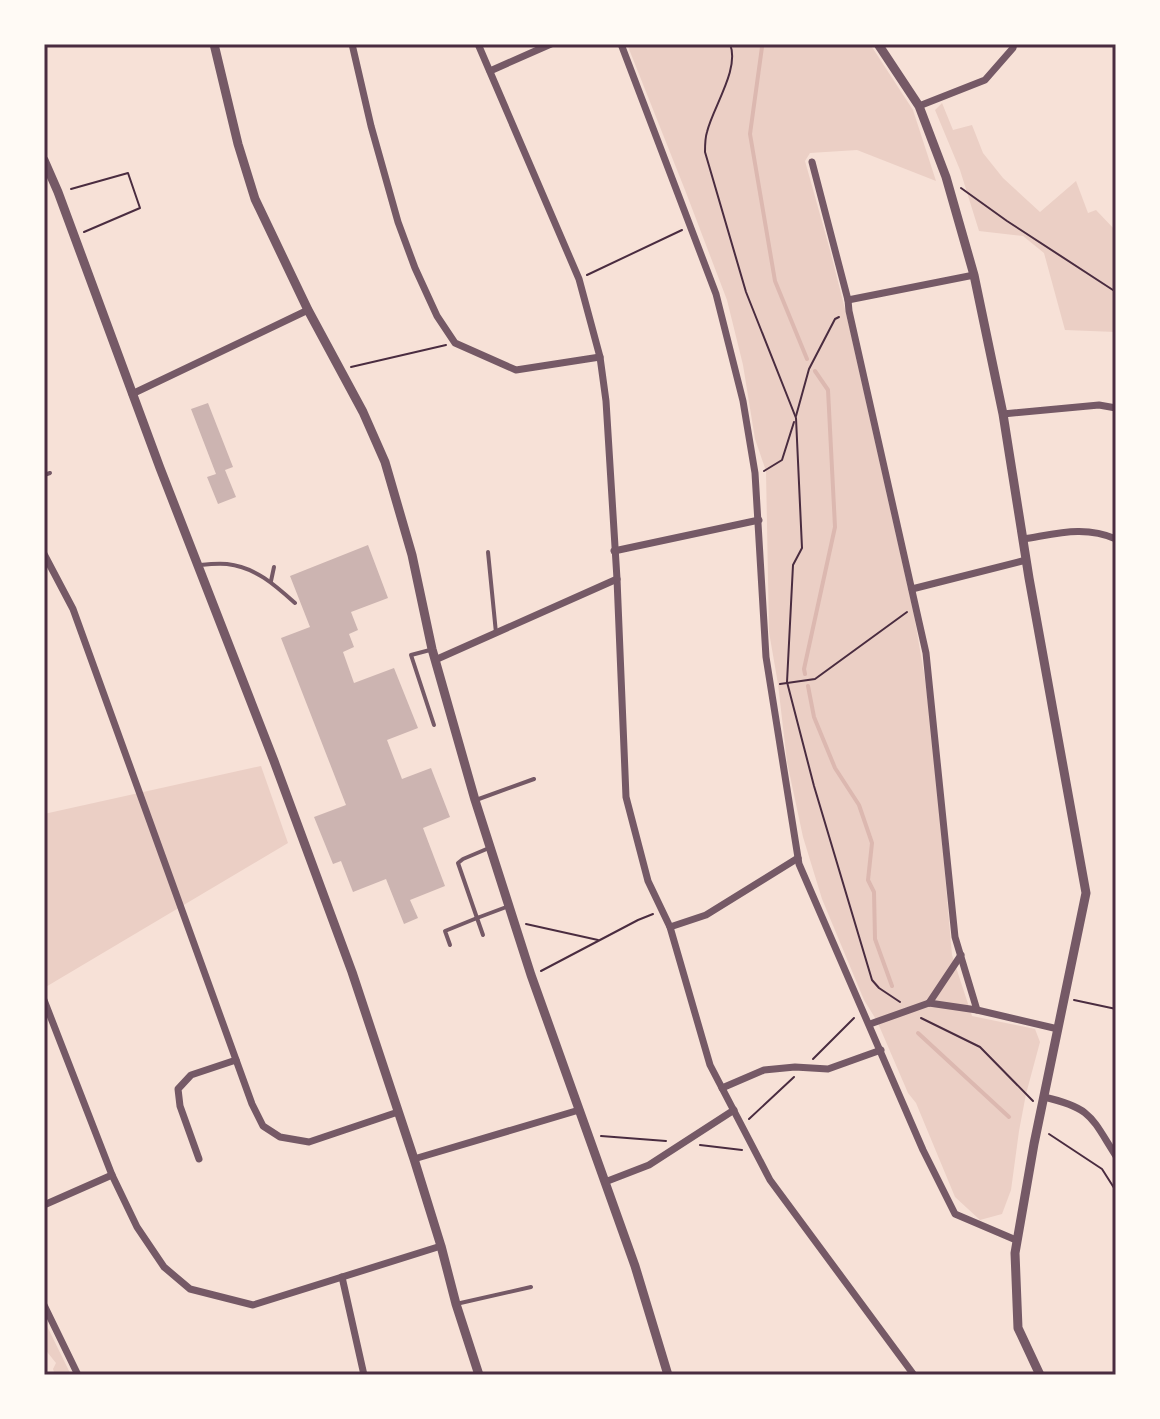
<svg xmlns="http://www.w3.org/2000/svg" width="1160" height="1419" viewBox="0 0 1160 1419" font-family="'Zilla Slab',serif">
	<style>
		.green { fill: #ebcfc5 }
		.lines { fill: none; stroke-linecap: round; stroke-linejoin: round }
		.stream { stroke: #dcb8b0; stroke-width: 4 }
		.building { fill: #ccb4b1 }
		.path { stroke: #4a2c40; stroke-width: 2 }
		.service { stroke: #755966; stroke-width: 4 }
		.minor { stroke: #755966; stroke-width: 7 }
		.tertiary { stroke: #755966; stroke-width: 9 }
		.neatline { fill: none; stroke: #4a2c40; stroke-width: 3 }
	</style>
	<rect width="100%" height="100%" fill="#f7e1d7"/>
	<g class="green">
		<polygon points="627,44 870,44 913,110 936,181 857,150 810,153 805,161 830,250 846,313 914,615 925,679 935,760 952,955 972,1016 1035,1029 1040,1042 1026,1094 1019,1131 1011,1190 1002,1214 980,1220 955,1197 916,1103 908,1093 877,1021 864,1000 822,899 803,837 787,762 778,684 769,632 766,471 755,439 743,365 727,300 685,190"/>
		<polygon points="942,103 953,130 972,125 983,153 1003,178 1040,212 1076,181 1088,213 1096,210 1116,231 1116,332 1065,330 1044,253 1023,236 979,231 960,170 935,110"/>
		<polygon points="261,766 288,843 44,988 44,814"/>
		<polygon points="44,1320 71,1375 55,1375 53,1369 56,1363 44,1348"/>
	</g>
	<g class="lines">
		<g class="stream">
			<polyline points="760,44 762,47 750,134 775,281 807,359"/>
			<polyline points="805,674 804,669 835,527 828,390 815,371"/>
			<polyline points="808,686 814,717 835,768 859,805 872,843 868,880 874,892 875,939 892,986"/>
			<polyline points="918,1033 1009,1117"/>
		</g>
	</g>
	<g class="building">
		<polygon points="208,403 233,467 225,470 236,497 218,504 207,477 216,474 191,409"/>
		<polygon points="368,545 388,598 351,612 358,630 349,634 354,647 343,652 354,683 394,668 418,728 387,740 402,779 431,768 450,817 423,828 445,886 410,900 418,918 404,924 386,879 353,892 341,861 333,864 314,817 346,805 281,638 310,627 290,576"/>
	</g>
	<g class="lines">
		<g class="path">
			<path d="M730 44C740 69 713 107 707 132 705 138 705 145 705 152L746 292 796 418 802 548 793 565 787 682 814 786 872 980 879 988 900 1002"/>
			<polyline points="961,188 1007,221 1116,292"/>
			<polyline points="71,189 128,173 140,208 84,232"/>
			<polyline points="587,275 682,230"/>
			<polyline points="351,367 446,345"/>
			<polyline points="796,416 809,369 835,319 839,317"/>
			<polyline points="764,471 782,460 794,422"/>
			<polyline points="780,684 815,679 907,612"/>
			<polyline points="526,924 598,940"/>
			<polyline points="541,971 638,920 653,914"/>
			<polyline points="1074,1000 1116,1009"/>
			<polyline points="921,1018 980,1047 1033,1101"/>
			<polyline points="813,1059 854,1018"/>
			<polyline points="749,1119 794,1077"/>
			<polyline points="1049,1134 1102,1169 1116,1191"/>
			<polyline points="601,1136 666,1141"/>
			<polyline points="700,1145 742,1150"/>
		</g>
		<g class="service">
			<polyline points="44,475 50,473"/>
			<polyline points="488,552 496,633"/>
			<path d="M200 565C209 564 219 563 227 564 255 567 275 585 295 603"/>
			<polyline points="271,581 274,567"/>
			<polyline points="430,650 411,655 434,725"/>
			<polyline points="476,800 534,779"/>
			<polyline points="489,848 463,859 458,863 477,918 509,906"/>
			<polyline points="450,945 445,931 477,918 483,935"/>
			<polyline points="456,1304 531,1287"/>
		</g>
		<g class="minor">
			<polyline points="352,44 371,126 398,222 415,268 437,316 455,343 516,370 600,357"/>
			<polyline points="478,44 579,279 600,357 606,401 617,579 626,797 648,881 670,927 710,1065 770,1180 914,1375"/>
			<polyline points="621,44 716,294 743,401 755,473 766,657 799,864 923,1150 955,1214 1016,1240"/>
			<polyline points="490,71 551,44"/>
			<polyline points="919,106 985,80 1013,48 1014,44"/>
			<polyline points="812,162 848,300 849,311 926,653 955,937 977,1010"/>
			<polyline points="848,300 974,275"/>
			<polyline points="132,394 308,310"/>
			<polyline points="1003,414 1099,405 1116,408"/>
			<path d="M1023 539C1056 534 1084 525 1116 539"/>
			<polyline points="614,551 759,520"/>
			<polyline points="44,554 73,609 252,1104 263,1126 280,1137 309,1142 398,1112"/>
			<polyline points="912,589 1026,560"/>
			<polyline points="435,660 617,579"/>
			<polyline points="670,927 706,915 798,858"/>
			<polyline points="44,1000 112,1175 137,1227 164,1267 190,1289 253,1305 441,1246"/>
			<polyline points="929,1003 961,955"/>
			<polyline points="870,1024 929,1003 977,1010 1058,1029"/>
			<polyline points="722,1088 764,1070 795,1067 828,1069 881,1050"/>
			<path d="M1044 1097C1092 1108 1091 1117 1116 1156"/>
			<polyline points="199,1159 180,1106 178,1089 191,1075 236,1060"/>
			<polyline points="414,1159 579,1110"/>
			<polyline points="605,1182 649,1165 734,1110"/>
			<polyline points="44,1205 112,1175"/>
			<polyline points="342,1277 364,1375"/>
			<polyline points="44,1305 78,1375"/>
		</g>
		<g class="tertiary">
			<polyline points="214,44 238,144 255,199 308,310 363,412 385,462 412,555 432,649 475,800 531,975 635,1266 668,1375"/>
			<polyline points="878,44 919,106 946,177 974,275 1003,414 1029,578 1086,893 1034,1144 1015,1253 1018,1328 1040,1375"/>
			<polyline points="44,160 58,192 160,468 274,761 352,972 414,1159 441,1246 456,1304 479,1375"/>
		</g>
	</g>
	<rect width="1160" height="1419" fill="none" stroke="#fffaf5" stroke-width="92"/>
	<rect x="46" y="46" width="1068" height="1327" class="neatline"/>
</svg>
